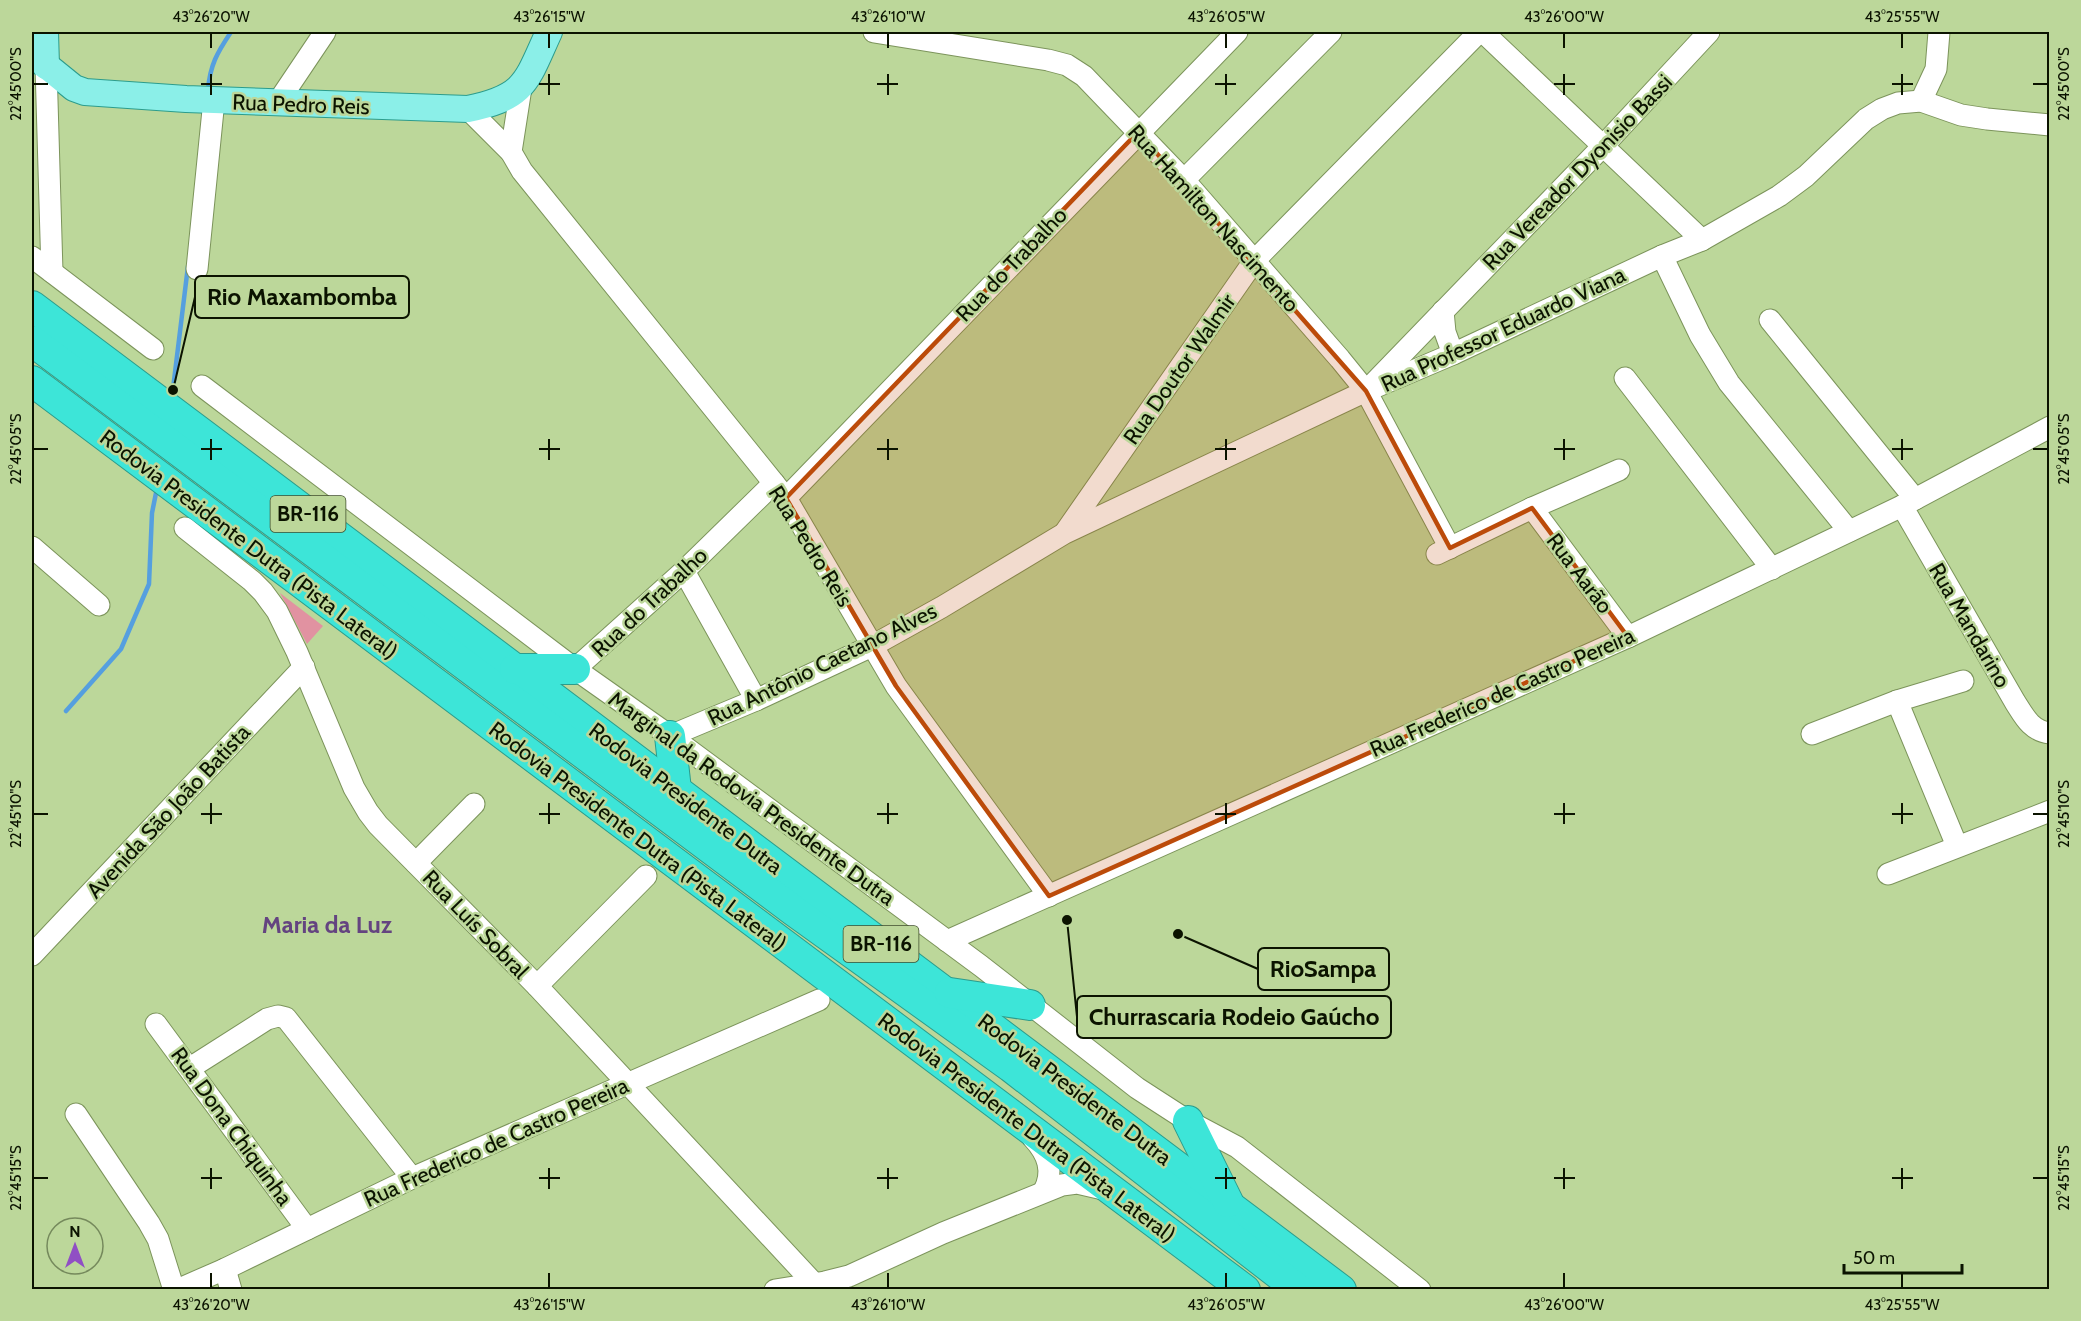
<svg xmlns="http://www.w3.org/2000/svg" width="2081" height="1321" viewBox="0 0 2081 1321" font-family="Cabin,sans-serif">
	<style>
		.green { fill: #e192a1 }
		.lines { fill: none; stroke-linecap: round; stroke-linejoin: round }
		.stream { stroke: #559fdf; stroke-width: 4.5 }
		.minor-casing { stroke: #7c945b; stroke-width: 23 }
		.major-casing { stroke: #2c9c8c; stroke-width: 28 }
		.highway-casing { stroke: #2c9c8c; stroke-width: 32 }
		.minor { stroke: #fff; stroke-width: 21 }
		.major { stroke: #8befe8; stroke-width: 26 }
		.highway { stroke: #3de5d8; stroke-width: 30 }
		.marked { fill: #bc4b0a; fill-opacity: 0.2; stroke: #bc4b0a; stroke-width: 4.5; stroke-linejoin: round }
		.ticks { fill: none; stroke: #0b1300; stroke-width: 2 }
		.labels { text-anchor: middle; stroke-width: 5; stroke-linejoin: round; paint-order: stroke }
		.shield { fill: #bcd79a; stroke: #404e2e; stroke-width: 1.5 }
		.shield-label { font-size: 21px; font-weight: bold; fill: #0b1300 }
		.street-label { font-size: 22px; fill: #0b1300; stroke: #bcd79a }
		.neighbourhood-label { font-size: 24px; font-weight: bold; fill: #644480; stroke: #bcd79a }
		.leader { fill: none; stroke: #0b1300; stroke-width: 2 }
		.callout-dot { fill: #0b1300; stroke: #bcd79a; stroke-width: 2 }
		.callout { fill: #bcd79a; stroke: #0b1300; stroke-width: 2 }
		.callout-label { font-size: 24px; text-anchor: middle; font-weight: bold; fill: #0b1300 }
		.neatline { fill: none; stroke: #0b1300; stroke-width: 2 }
		.ticks-label { font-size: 15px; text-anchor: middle; fill: #0b1300 }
	</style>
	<rect width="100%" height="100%" fill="#bcd79a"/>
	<polygon class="green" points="280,593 323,626 307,644"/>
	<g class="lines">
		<g class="stream">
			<path d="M208 90C210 65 217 53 231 32"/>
			<polyline points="172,397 188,266"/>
			<polyline points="66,711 121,649 149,584 152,513 157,488"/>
		</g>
		<defs>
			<g id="minor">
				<polyline points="874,32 1048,60 1067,65 1084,76 1184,180 1340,359 1366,391 1450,548"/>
				<polyline points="1483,32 1702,240"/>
				<polyline points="46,66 52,272"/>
				<polyline points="1921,101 1936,69 1939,32"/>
				<polyline points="278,102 325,32"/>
				<polyline points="468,109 511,152 522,171 786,498 896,686 1049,896"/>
				<polyline points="511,152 521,88"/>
				<polyline points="1184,180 1331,32"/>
				<polyline points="1662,256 1700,335 1729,383 1849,531"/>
				<polyline points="32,257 153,349"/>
				<polyline points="197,269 214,100"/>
				<polyline points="1443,311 1445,332 1453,354"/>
				<polyline points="1770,320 1915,499"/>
				<polyline points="1625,378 1772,569"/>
				<polyline points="1373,384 1603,146 1709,32"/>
				<polyline points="202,386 575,669 670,736 981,966 1137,1088 1188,1121 1237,1147 1420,1290"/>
				<polyline points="786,498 1237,32"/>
				<path d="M1902 506 2015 702C2024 716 2031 731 2050 733"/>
				<polyline points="1532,508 1628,637"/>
				<polyline points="185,528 252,581 263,592 277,611 297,652 354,788 368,812 378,825 537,986 820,1290"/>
				<polyline points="1066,531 1254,261 1479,32"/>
				<polyline points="32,547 99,605"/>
				<polyline points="1437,554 1532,508 1619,470"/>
				<polyline points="684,571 756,700"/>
				<polyline points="575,669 684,571 774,483"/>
				<polyline points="1897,701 1957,846"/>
				<polyline points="1812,734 1897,701 1963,681"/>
				<polyline points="670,736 756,700 872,646 942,607 1065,533 1366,391 1453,354 1662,256 1702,240 1779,196 1806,176 1866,119 1882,109 1898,103 1921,101 1961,115 1987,119 2050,125"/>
				<polyline points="416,863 474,804"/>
				<polyline points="1888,874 2050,811"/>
				<polyline points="947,941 1628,637 1902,506 2050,427"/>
				<polyline points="32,955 304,667"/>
				<polyline points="537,986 646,876"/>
				<polyline points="156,1024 307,1229"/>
				<polyline points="190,1068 267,1019 278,1016 286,1018 412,1178"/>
				<polyline points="76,1114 149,1223 158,1239 174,1290"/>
				<path d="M1033 1138C1048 1154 1054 1171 1044 1191"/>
				<polyline points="225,1269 231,1290"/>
				<polyline points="177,1290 225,1269 412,1178 819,1000"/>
				<polyline points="775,1290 825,1282 849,1276 943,1233 1062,1185 1077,1183 1103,1189"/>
			</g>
			<g id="major">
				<polyline points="45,32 46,66"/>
				<path d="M32 54 74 88 85 92 186 99 468 109C526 97 526 82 549 32"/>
			</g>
			<g id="highway">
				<polyline points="32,306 1341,1290"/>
				<polyline points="32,341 794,911 1011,1067 1299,1290"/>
				<polyline points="32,381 1245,1290"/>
				<polyline points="515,669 575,669"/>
				<polyline points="670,736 676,790"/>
				<polyline points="950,993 1030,1005"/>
				<polyline points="1188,1121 1228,1202"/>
			</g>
		</defs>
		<use href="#minor" class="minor-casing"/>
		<use href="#major" class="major-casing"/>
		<use href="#highway" class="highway-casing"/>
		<use href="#minor" class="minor"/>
		<use href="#major" class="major"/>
		<use href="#highway" class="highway"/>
	</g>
	<path class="marked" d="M1138 132 1366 391 1450 548 1532 508 1628 637 1049 896 896 686 786 498Z"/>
	<path class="ticks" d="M211 33V48M549 33V48M888 33V48M1226 33V48M1564 33V48M1902 33V48M211 74V95M549 74V95M888 74V95M1226 74V95M1564 74V95M1902 74V95M33 84H48M201 84H222M539 84H560M877 84H898M1215 84H1236M1554 84H1575M1892 84H1913M2033 84H2048M211 439V460M549 439V460M888 439V460M1226 439V460M1564 439V460M1902 439V460M33 449H48M201 449H222M539 449H560M877 449H898M1215 449H1236M1554 449H1575M1892 449H1913M2033 449H2048M211 803V824M549 803V824M888 803V824M1226 803V824M1564 803V824M1902 803V824M33 814H48M201 814H222M539 814H560M877 814H898M1215 814H1236M1554 814H1575M1892 814H1913M2033 814H2048M211 1168V1189M549 1168V1189M888 1168V1189M1226 1168V1189M1564 1168V1189M1902 1168V1189M33 1178H48M201 1178H222M539 1178H560M877 1178H898M1215 1178H1236M1554 1178H1575M1892 1178H1913M2033 1178H2048M211 1273V1288M549 1273V1288M888 1273V1288M1226 1273V1288M1564 1273V1288M1902 1273V1288"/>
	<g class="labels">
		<g class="shield">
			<rect x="270.5" y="496" width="75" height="36" rx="4.5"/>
			<rect x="843.5" y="926" width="75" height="36" rx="4.5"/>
		</g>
		<g class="shield-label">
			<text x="308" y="521">BR-116</text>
			<text x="881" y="951">BR-116</text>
		</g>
		<g class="street-label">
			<text transform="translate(301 104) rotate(2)" y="8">Rua Pedro Reis</text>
			<text transform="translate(1577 172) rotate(-46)" y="8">Rua Vereador Dyonisio Bassi</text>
			<text transform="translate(1214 218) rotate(48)" y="8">Rua Hamilton Nascimento</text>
			<text transform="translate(1011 264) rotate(-46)" y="8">Rua do Trabalho</text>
			<text transform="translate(1503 329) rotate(-25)" y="8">Rua Professor Eduardo Viana</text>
			<text transform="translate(1179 369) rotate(-55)" y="8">Rua Doutor Walmir</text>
			<text transform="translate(249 544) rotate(37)" y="8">Rodovia Presidente Dutra (Pista Lateral)</text>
			<text transform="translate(811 546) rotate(58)" y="8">Rua Pedro Reis</text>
			<text transform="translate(1580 573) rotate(53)" y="8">Rua Aarão</text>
			<text transform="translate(649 602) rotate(-43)" y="8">Rua do Trabalho</text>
			<text transform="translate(1970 625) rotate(60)" y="8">Rua Mandarino</text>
			<text transform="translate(822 664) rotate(-26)" y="8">Rua Antônio Caetano Alves</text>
			<text transform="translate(1502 692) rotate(-24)" y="8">Rua Frederico de Castro Pereira</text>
			<text transform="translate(686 798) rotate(37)" y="8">Rodovia Presidente Dutra</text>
			<text transform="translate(752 798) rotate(36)" y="8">Marginal da Rodovia Presidente Dutra</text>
			<text transform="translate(168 811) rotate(-47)" y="8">Avenida São João Batista</text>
			<text transform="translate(638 836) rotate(37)" y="8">Rodovia Presidente Dutra (Pista Lateral)</text>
			<text transform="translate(476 924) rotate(46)" y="8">Rua Luís Sobral</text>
			<text transform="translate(1075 1089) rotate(37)" y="8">Rodovia Presidente Dutra</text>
			<text transform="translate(232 1126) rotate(54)" y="8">Rua Dona Chiquinha</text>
			<text transform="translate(1027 1127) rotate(37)" y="8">Rodovia Presidente Dutra (Pista Lateral)</text>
			<text transform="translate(496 1142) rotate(-24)" y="8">Rua Frederico de Castro Pereira</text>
		</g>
		<g class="neighbourhood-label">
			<text x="327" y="933">Maria da Luz</text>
		</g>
	</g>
	<path class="leader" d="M173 390L195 297M1178 934L1258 969M1067 920L1077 1017"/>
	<g class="callout-dot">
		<circle cx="173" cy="390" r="6"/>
		<circle cx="1178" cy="934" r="6"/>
		<circle cx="1067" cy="920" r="6"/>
	</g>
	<g class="callout">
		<rect x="195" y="276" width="214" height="42" rx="6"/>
		<rect x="1258" y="948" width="131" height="42" rx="6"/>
		<rect x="1077" y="996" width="314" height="42" rx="6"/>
	</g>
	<g class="callout-label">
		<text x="302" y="305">Rio Maxambomba</text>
		<text x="1323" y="977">RioSampa</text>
		<text x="1234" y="1025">Churrascaria Rodeio Gaúcho</text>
	</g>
	<rect width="2081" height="1321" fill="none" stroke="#bcd79a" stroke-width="66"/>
	<g transform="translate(75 1246)"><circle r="28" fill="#bcd79a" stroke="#75895c" stroke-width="1.5"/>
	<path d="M0-4.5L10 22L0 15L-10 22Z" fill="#904fc4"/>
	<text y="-9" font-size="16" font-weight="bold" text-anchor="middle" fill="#0b1300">N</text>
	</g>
	<path d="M1844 1264v9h118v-9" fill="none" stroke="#0b1300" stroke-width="3"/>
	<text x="1853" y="1264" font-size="18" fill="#0b1300" stroke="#bcd79a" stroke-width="4.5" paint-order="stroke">50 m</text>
	<rect x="33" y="33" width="2015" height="1255" class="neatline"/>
	<g class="ticks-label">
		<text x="211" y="22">43°26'20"W</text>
		<text x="549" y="22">43°26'15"W</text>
		<text x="888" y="22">43°26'10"W</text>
		<text x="1226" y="22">43°26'05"W</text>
		<text x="1564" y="22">43°26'00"W</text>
		<text x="1902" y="22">43°25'55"W</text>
		<text transform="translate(16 84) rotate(-90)" y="5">22°45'00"S</text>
		<text transform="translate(2064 84) rotate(-90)" y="5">22°45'00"S</text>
		<text transform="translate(16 449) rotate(-90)" y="5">22°45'05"S</text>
		<text transform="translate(2064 449) rotate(-90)" y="5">22°45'05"S</text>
		<text transform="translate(16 814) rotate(-90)" y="5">22°45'10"S</text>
		<text transform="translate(2064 814) rotate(-90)" y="5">22°45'10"S</text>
		<text transform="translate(16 1178) rotate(-90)" y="5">22°45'15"S</text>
		<text transform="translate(2064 1178) rotate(-90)" y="5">22°45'15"S</text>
		<text x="211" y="1310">43°26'20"W</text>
		<text x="549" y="1310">43°26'15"W</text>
		<text x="888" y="1310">43°26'10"W</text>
		<text x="1226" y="1310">43°26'05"W</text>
		<text x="1564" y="1310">43°26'00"W</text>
		<text x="1902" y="1310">43°25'55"W</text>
	</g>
</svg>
